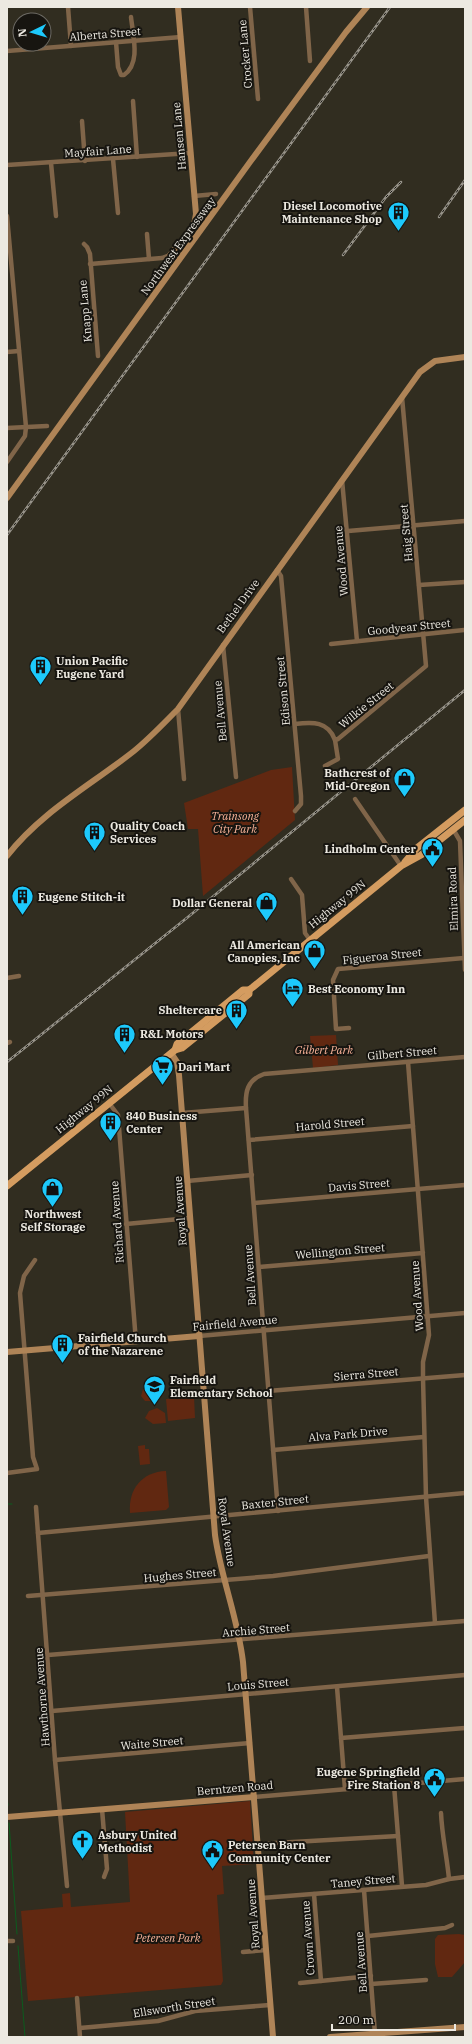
<svg xmlns="http://www.w3.org/2000/svg" width="472" height="2044" viewBox="0 0 472 2044" font-family="'IBM Plex Serif',serif">
	<style>
		.green { fill: #612811 }
		.lines { fill: none; stroke-linecap: round; stroke-linejoin: round }
		.stream { stroke: #0c5c1e; stroke-width: 1 }
		.street { stroke: #806549; stroke-width: 4.5 }
		.secondary { stroke: #af8457; stroke-width: 6 }
		.primary { stroke: #d49c60; stroke-width: 7 }
		.rail-casing { stroke: #99958b; stroke-width: 2.5 }
		.rail { stroke: #171510; stroke-width: 1; stroke-dasharray: 3; stroke-linecap: butt }
		.labels { text-anchor: middle; stroke-width: 4; stroke-linejoin: round; paint-order: stroke }
		.street-label { font-size: 11px; fill: #ece9e1; stroke: #171510 }
		.poi-label { font-size: 11px; font-weight: bold; fill: #ece9e1; stroke: #171510; text-anchor: start }
		.park-label { font-size: 11px; font-style: italic; fill: #f9b399; stroke: #171510 }
	</style>
	<rect width="100%" height="100%" fill="#312d20"/>
	<g class="green">
		<polygon points="292,767 295,820 203,896 198,829 188,829 184,803 271,770"/>
		<polygon points="336,1035 338,1065 313,1068 310,1036"/>
		<polygon points="155,1387 156,1398 152,1401 145,1401 141,1396 143,1389"/>
		<polygon points="194,1396 195,1418 168,1421 166,1399"/>
		<polygon points="157,1408 165,1413 166,1423 153,1424 145,1418 149,1411"/>
		<polygon points="145,1445 145,1449 149,1449 150,1464 140,1465 138,1446"/>
		<path d="M166 1471 169 1507 166 1510 130 1513C128 1489 142 1472 166 1471Z"/>
		<polygon points="250,1801 254,1864 222,1866 224,1894 217,1895 223,1981 221,1985 28,2001 21,1911 63,1907 62,1894 70,1893 71,1907 130,1902 125,1812"/>
		<polygon points="459,1934 465,1935 465,1962 452,1977 438,1977 435,1964 435,1939 438,1935"/>
	</g>
	<g class="lines">
		<g class="stream">
			<polyline points="7,1504 12,1504"/>
			<polyline points="7,1799 8,1805"/>
			<polyline points="9,1823 17,1934"/>
			<polyline points="18,1946 25,2037"/>
		</g>
		<g class="street">
			<polyline points="68,7 71,46"/>
			<polyline points="250,7 258,99"/>
			<polyline points="306,7 310,61"/>
			<path d="M116 42 118 67 121 75H124C141 63 133 36 131 17"/>
			<polyline points="7,51 181,37"/>
			<polyline points="133,101 137,157"/>
			<polyline points="82,121 85,161"/>
			<polyline points="113,159 118,213"/>
			<polyline points="51,163 56,216"/>
			<polyline points="7,165 191,153"/>
			<polyline points="194,196 216,194"/>
			<polyline points="7,216 26,427 25,436 7,462"/>
			<polyline points="147,234 149,259"/>
			<polyline points="84,244 87,247 90,254 98,356"/>
			<polyline points="90,264 162,258 170,255"/>
			<polyline points="7,352 19,351"/>
			<polyline points="7,428 47,426"/>
			<polyline points="342,480 357,641"/>
			<polyline points="348,531 465,521"/>
			<polyline points="277,570 281,576 301,796 301,804 295,811"/>
			<polyline points="419,585 465,582"/>
			<polyline points="331,644 464,630"/>
			<polyline points="223,645 236,777"/>
			<polyline points="178,709 184,779"/>
			<path d="M295 724C313 722 328 721 335 740L338 739 426 666 402 397"/>
			<polyline points="325,766 338,759 335,740"/>
			<polyline points="355,799 401,866"/>
			<polyline points="453,829 460,841 465,970"/>
			<polyline points="291,879 302,895 305,933 310,940"/>
			<polyline points="7,978 19,976"/>
			<polyline points="349,1028 336,1029 333,980 338,969 464,958"/>
			<polyline points="7,1043 10,1042"/>
			<polyline points="408,1062 429,1335 423,1362 423,1378 426,1497 435,1623"/>
			<polyline points="109,1103 118,1115 136,1342"/>
			<polyline points="182,1113 246,1108"/>
			<polyline points="249,1140 413,1126"/>
			<polyline points="187,1181 252,1175"/>
			<polyline points="254,1203 465,1185"/>
			<polyline points="126,1224 190,1218"/>
			<polyline points="259,1267 423,1253"/>
			<polyline points="199,1336 465,1313"/>
			<polyline points="268,1391 465,1375"/>
			<polyline points="273,1450 424,1437"/>
			<polyline points="7,1473 37,1469 33,1457 20,1293 24,1276 35,1260"/>
			<polyline points="36,1507 55,1760 67,1886"/>
			<path d="M278 1511 246 1108C245 1092 247 1080 264 1074L465 1057"/>
			<polyline points="38,1533 465,1493"/>
			<polyline points="28,1596 273,1576 429,1556"/>
			<polyline points="48,1655 465,1621"/>
			<polyline points="337,1687 345,1789"/>
			<polyline points="52,1711 465,1675"/>
			<polyline points="341,1738 465,1728"/>
			<polyline points="55,1760 250,1743"/>
			<polyline points="394,1785 402,1886"/>
			<polyline points="254,1797 465,1779"/>
			<polyline points="102,1809 107,1869 104,1877"/>
			<path d="M441 1813C442 1836 447 1857 449 1879"/>
			<polyline points="258,1844 398,1836"/>
			<polyline points="364,1890 375,2034"/>
			<polyline points="314,1894 321,1981"/>
			<polyline points="262,1898 426,1885 449,1879 465,1877"/>
			<polyline points="368,1936 445,1928 452,1925"/>
			<polyline points="7,1941 13,1941"/>
			<polyline points="243,1952 266,1950"/>
			<polyline points="300,1983 371,1976"/>
			<polyline points="371,1984 426,1980"/>
			<polyline points="77,1998 80,2037"/>
			<polyline points="80,2028 158,2021 195,2011 270,2005"/>
		</g>
		<g class="secondary">
			<polyline points="170,255 194,225 196,214 178,7"/>
			<polyline points="7,498 250,162 346,32 367,7"/>
			<path d="M7 856C41 812 91 785 134 751 150 738 163 724 178 709L420 372 435 361 465 357"/>
			<path d="M171 1053 177 1062 179 1075 215 1535C221 1578 238 1618 243 1662L273 2037"/>
			<polyline points="7,1352 199,1336"/>
			<polyline points="7,1817 254,1797"/>
			<polyline points="330,2037 465,2027"/>
		</g>
		<g class="primary">
			<polyline points="405,862 417,848 465,810"/>
			<polyline points="175,1050 177,1044 243,990 249,990 253,987 401,866 421,855 465,820"/>
			<polyline points="7,1186 175,1050 182,1048 249,994 249,990"/>
		</g>
		<defs>
			<g id="rail">
				<polyline points="439,217 465,180"/>
				<polyline points="343,255 386,197 401,182"/>
				<polyline points="7,535 390,7"/>
				<polyline points="7,1062 188,917 465,690"/>
			</g>
		</defs>
		<use href="#rail" class="rail-casing"/>
		<use href="#rail" class="rail"/>
	</g>
	<defs>
		<symbol id="building-pin" viewBox="-11 -11 22 30"><path d="M0 17L-7.5 6A9.5 9.5 0 1 1 7.5 6Z" fill="#1dc9fc" stroke="#171510"/><path d="M-4-6H4V6H1V3H-1V6H-4ZM-2.5-4.3h1.7v1.8h-1.7ZM.8-4.3h1.7v1.8H.8ZM-2.5-1h1.7V.8h-1.7ZM.8-1h1.7V.8H.8Z" fill="#111"/></symbol>
		<symbol id="shop-pin" viewBox="-11 -11 22 30"><path d="M0 17L-7.5 6A9.5 9.5 0 1 1 7.5 6Z" fill="#1dc9fc" stroke="#171510"/><path d="M-5-2.5h2.3a2.7 3.5 0 0 1 5.4 0H5L5.5 6h-11ZM-1.5-2.5h3a1.5 2.3 0 0 0-3 0Z" fill="#111"/></symbol>
		<symbol id="civic-pin" viewBox="-11 -11 22 30"><path d="M0 17L-7.5 6A9.5 9.5 0 1 1 7.5 6Z" fill="#1dc9fc" stroke="#171510"/><path d="M-.6-6.5H3V-4.5H.6V-3L4-1V1h2V6H-6V1h2V-1L-.6-3ZM-1.2 2.5V6h2.4V2.5Z" fill="#111"/></symbol>
		<symbol id="hotel-pin" viewBox="-11 -11 22 30"><path d="M0 17L-7.5 6A9.5 9.5 0 1 1 7.5 6Z" fill="#1dc9fc" stroke="#171510"/><path d="M-6-4.5h1.5V1H6V5H4.5V3h-9V5H-6ZM-4 0a1.8 1.8 0 1 1 3.6 0ZM.5 0V-2.5h3Q6-2.5 6 0Z" fill="#111"/></symbol>
		<symbol id="supermarket-pin" viewBox="-11 -11 22 30"><path d="M0 17L-7.5 6A9.5 9.5 0 1 1 7.5 6Z" fill="#1dc9fc" stroke="#171510"/><path d="M-6-5.5h2.5l.6 2H6L4.5 2H-2.5L-4.4-4H-6ZM-1.5 3.2a1.3 1.3 0 1 0 .1 0ZM3 3.2a1.3 1.3 0 1 0 .1 0Z" fill="#111"/></symbol>
		<symbol id="school-pin" viewBox="-11 -11 22 30"><path d="M0 17L-7.5 6A9.5 9.5 0 1 1 7.5 6Z" fill="#1dc9fc" stroke="#171510"/><path d="M0-5L7-2L0 1L-7-2ZM-4 1L0 2.5L4 1V4Q0 6-4 4Z" fill="#111"/></symbol>
		<symbol id="church-pin" viewBox="-11 -11 22 30"><path d="M0 17L-7.5 6A9.5 9.5 0 1 1 7.5 6Z" fill="#1dc9fc" stroke="#171510"/><path d="M-1.2-6h2.4v3.5h3.3v2.4h-3.3V6h-2.4V-.1h-3.3v-2.4h3.3Z" fill="#111"/></symbol>
	</defs>
	<g fill-rule="evenodd">
		<use href="#building-pin" x="386" y="200" width="25" height="34"/>
		<use href="#building-pin" x="28" y="654" width="25" height="34"/>
		<use href="#shop-pin" x="392" y="766" width="25" height="34"/>
		<use href="#building-pin" x="82" y="820" width="25" height="34"/>
		<use href="#civic-pin" x="420" y="836" width="25" height="34"/>
		<use href="#building-pin" x="10" y="884" width="25" height="34"/>
		<use href="#shop-pin" x="254" y="890" width="25" height="34"/>
		<use href="#shop-pin" x="302" y="938" width="25" height="34"/>
		<use href="#hotel-pin" x="280" y="976" width="25" height="34"/>
		<use href="#building-pin" x="224" y="998" width="25" height="34"/>
		<use href="#building-pin" x="112" y="1022" width="25" height="34"/>
		<use href="#supermarket-pin" x="150" y="1054" width="25" height="34"/>
		<use href="#building-pin" x="98" y="1110" width="25" height="34"/>
		<use href="#shop-pin" x="40" y="1176" width="25" height="34"/>
		<use href="#building-pin" x="50" y="1332" width="25" height="34"/>
		<use href="#school-pin" x="142" y="1374" width="25" height="34"/>
		<use href="#civic-pin" x="422" y="1766" width="25" height="34"/>
		<use href="#church-pin" x="70" y="1828" width="25" height="34"/>
		<use href="#civic-pin" x="200" y="1838" width="25" height="34"/>
	</g>
	<g class="labels">
		<g class="street-label">
			<text transform="translate(105 34) rotate(-5)" y="4">Alberta Street</text>
			<text transform="translate(245 54) rotate(-95)" y="4">Crocker Lane</text>
			<text transform="translate(179 136) rotate(-95)" y="4">Hansen Lane</text>
			<text transform="translate(98 151) rotate(-4)" y="4">Mayfair Lane</text>
			<text transform="translate(178 246) rotate(-54)" y="4">Northwest Expressway</text>
			<text transform="translate(85 311) rotate(-95)" y="4">Knapp Lane</text>
			<text transform="translate(406 533) rotate(-95)" y="4">Haig Street</text>
			<text transform="translate(341 561) rotate(-95)" y="4">Wood Avenue</text>
			<text transform="translate(238 606) rotate(-54)" y="4">Bethel Drive</text>
			<text transform="translate(409 627) rotate(-6)" y="4">Goodyear Street</text>
			<text transform="translate(283 691) rotate(-95)" y="4">Edison Street</text>
			<text transform="translate(366 705) rotate(-39)" y="4">Wilkie Street</text>
			<text transform="translate(220 711) rotate(-95)" y="4">Bell Avenue</text>
			<text transform="translate(453 899) rotate(-92)" y="4">Elmira Road</text>
			<text transform="translate(337 904) rotate(-39)" y="4">Highway 99N</text>
			<text transform="translate(382 956) rotate(-6)" y="4">Figueroa Street</text>
			<text transform="translate(402 1053) rotate(-5)" y="4">Gilbert Street</text>
			<text transform="translate(84 1109) rotate(-39)" y="4">Highway 99N</text>
			<text transform="translate(330 1124) rotate(-5)" y="4">Harold Street</text>
			<text transform="translate(359 1185) rotate(-5)" y="4">Davis Street</text>
			<text transform="translate(180 1211) rotate(-94)" y="4">Royal Avenue</text>
			<text transform="translate(117 1222) rotate(-94)" y="4">Richard Avenue</text>
			<text transform="translate(340 1251) rotate(-5)" y="4">Wellington Street</text>
			<text transform="translate(250 1275) rotate(-94)" y="4">Bell Avenue</text>
			<text transform="translate(417 1296) rotate(-94)" y="4">Wood Avenue</text>
			<text transform="translate(235 1323) rotate(-5)" y="4">Fairfield Avenue</text>
			<text transform="translate(366 1374) rotate(-5)" y="4">Sierra Street</text>
			<text transform="translate(348 1434) rotate(-5)" y="4">Alva Park Drive</text>
			<text transform="translate(275 1502) rotate(-6)" y="4">Baxter Street</text>
			<text transform="translate(227 1532) rotate(82)" y="4">Royal Avenue</text>
			<text transform="translate(180 1575) rotate(-5)" y="4">Hughes Street</text>
			<text transform="translate(256 1630) rotate(-5)" y="4">Archie Street</text>
			<text transform="translate(258 1684) rotate(-5)" y="4">Louis Street</text>
			<text transform="translate(42 1697) rotate(-94)" y="4">Hawthorne Avenue</text>
			<text transform="translate(152 1743) rotate(-5)" y="4">Waite Street</text>
			<text transform="translate(235 1788) rotate(-5)" y="4">Berntzen Road</text>
			<text transform="translate(363 1881) rotate(-5)" y="4">Taney Street</text>
			<text transform="translate(253 1914) rotate(-94)" y="4">Royal Avenue</text>
			<text transform="translate(308 1938) rotate(-94)" y="4">Crown Avenue</text>
			<text transform="translate(361 1962) rotate(-94)" y="4">Bell Avenue</text>
			<text transform="translate(174 2007) rotate(-9)" y="4">Ellsworth Street</text>
		</g>
		<g class="poi-label">
			<text x="382" y="210" text-anchor="end">Diesel Locomotive<tspan x="382" dy="13">Maintenance Shop</tspan></text>
			<text x="56" y="665">Union Pacific<tspan x="56" dy="13">Eugene Yard</tspan></text>
			<text x="390" y="777" text-anchor="end">Bathcrest of<tspan x="390" dy="13">Mid-Oregon</tspan></text>
			<text x="110" y="830">Quality Coach<tspan x="110" dy="13">Services</tspan></text>
			<text x="416" y="853" text-anchor="end">Lindholm Center</text>
			<text x="38" y="901">Eugene Stitch-it</text>
			<text x="252" y="907" text-anchor="end">Dollar General</text>
			<text x="300" y="949" text-anchor="end">All American<tspan x="300" dy="13">Canopies, Inc</tspan></text>
			<text x="308" y="993">Best Economy Inn</text>
			<text x="222" y="1014" text-anchor="end">Sheltercare</text>
			<text x="140" y="1038">R&amp;L Motors</text>
			<text x="178" y="1071">Dari Mart</text>
			<text x="126" y="1120">840 Business<tspan x="126" dy="13">Center</tspan></text>
			<text x="53" y="1218" text-anchor="middle">Northwest<tspan x="53" dy="13">Self Storage</tspan></text>
			<text x="78" y="1342">Fairfield Church<tspan x="78" dy="13">of the Nazarene</tspan></text>
			<text x="170" y="1384">Fairfield<tspan x="170" dy="13">Elementary School</tspan></text>
			<text x="420" y="1776" text-anchor="end">Eugene Springfield<tspan x="420" dy="13">Fire Station 8</tspan></text>
			<text x="98" y="1839">Asbury United<tspan x="98" dy="13">Methodist</tspan></text>
			<text x="228" y="1849">Petersen Barn<tspan x="228" dy="13">Community Center</tspan></text>
		</g>
		<g class="park-label">
			<text x="235" y="820">Trainsong<tspan x="235" dy="13">City Park</tspan></text>
			<text x="324" y="1054">Gilbert Park</text>
			<text x="168" y="1942">Petersen Park</text>
		</g>
	</g>
	<rect width="472" height="2044" fill="none" stroke="#ece9e1" stroke-width="16"/>
	<g transform="translate(32 32) rotate(265)"><circle r="19" fill="#171510" stroke="#6c6a64"/>
	<path d="M0-3L7 15L0 10L-7 15Z" fill="#1dc9fc"/>
	<text y="-6" font-size="11" font-weight="bold" text-anchor="middle" fill="#ece9e1">N</text>
	</g>
	<path d="M332 2024v6h123v-6" fill="none" stroke="#ece9e1" stroke-width="2"/>
	<text x="338" y="2024" font-size="12" fill="#ece9e1" stroke="#171510" stroke-width="3" paint-order="stroke">200 m</text>
</svg>
